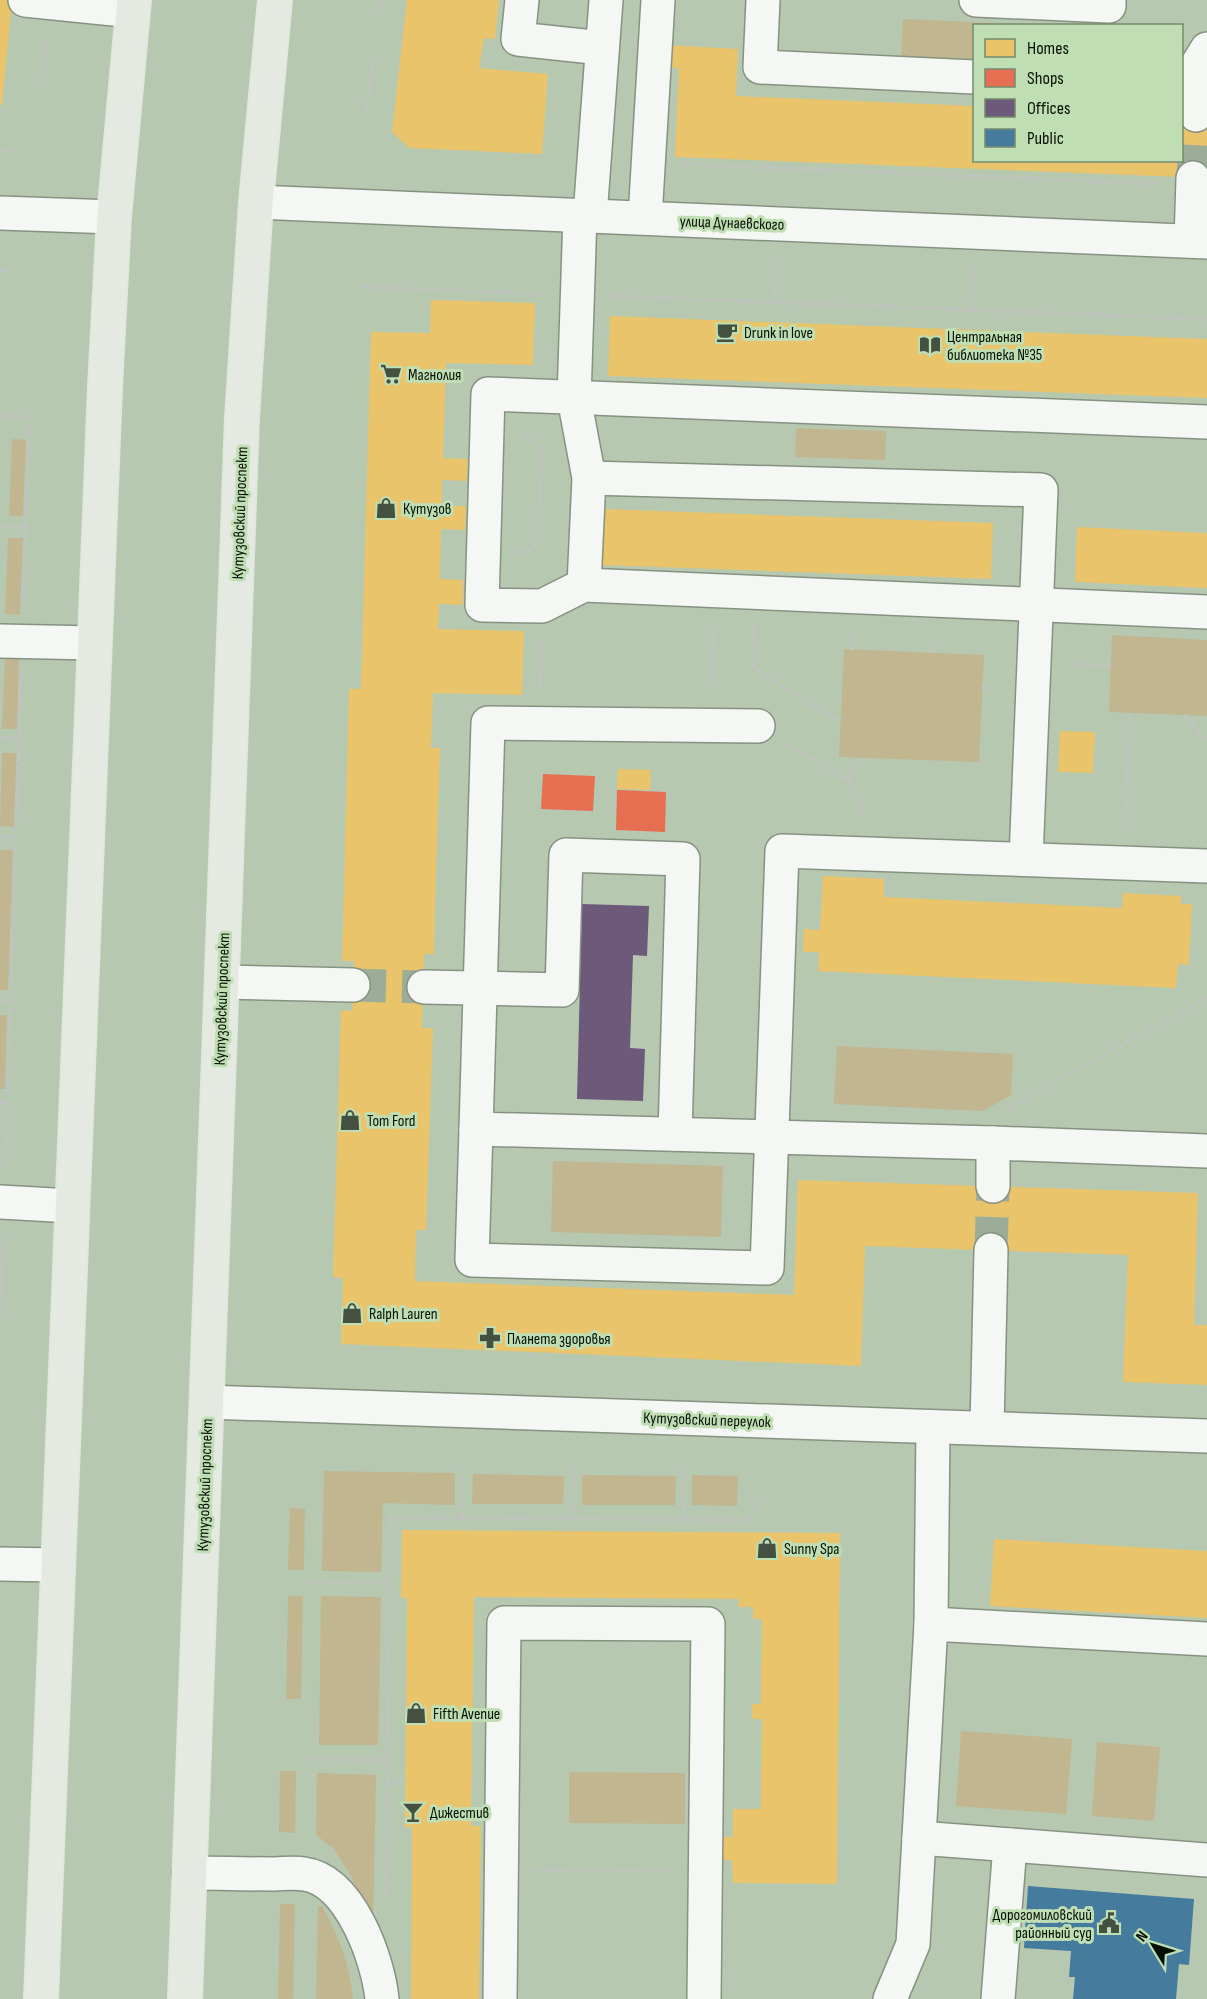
<svg xmlns="http://www.w3.org/2000/svg" width="1207" height="1999" viewBox="0 0 1207 1999" font-family="'Sofia Sans Condensed',sans-serif">
	<style>
		.green { fill: #c1b690 }
		.homes { fill: #e9c46a }
		.shops { fill: #e76f51 }
		.offices { fill: #6d597a }
		.public { fill: #457b9d }
		.lines { fill: none; stroke-linecap: round; stroke-linejoin: round }
		.minor-tunnel { stroke: #9cac97; stroke-width: 33; stroke-dasharray: 33 16; stroke-linecap: butt }
		.minor-casing { stroke: #869281; stroke-width: 36 }
		.major-casing { stroke: #dfe6dc; stroke-width: 36 }
		.path { stroke: #c0c4be; stroke-width: 4; stroke-dasharray: 6 3; stroke-linecap: butt }
		.minor { stroke: #f4f7f3; stroke-width: 33 }
		.major { stroke: #e4eae2; stroke-width: 33 }
		.labels { text-anchor: middle; stroke-width: 6; stroke-linejoin: round; paint-order: stroke }
		.street-label { font-size: 16px; fill: #060f03; stroke: #c0deb4 }
		.poi-label { font-size: 16px; fill: #060f03; stroke: #c0deb4; text-anchor: start }
	</style>
	<rect width="100%" height="100%" fill="#b7c8b1"/>
	<g class="green">
		<polygon points="903,19 1041,25 974,26 974,63 901,59"/>
		<polygon points="796,428 886,431 885,460 795,457"/>
		<polygon points="12,439 26,440 23,516 9,516"/>
		<polygon points="8,538 23,538 20,615 5,614"/>
		<polygon points="1112,635 1207,640 1207,716 1109,712"/>
		<polygon points="844,649 984,655 979,762 839,757"/>
		<polygon points="5,655 19,656 17,729 2,729"/>
		<polygon points="2,753 17,753 14,827 0,826"/>
		<polygon points="0,850 13,850 8,990 0,990"/>
		<polygon points="0,1015 7,1015 5,1089 0,1089"/>
		<polygon points="837,1046 1013,1054 1011,1095 983,1111 834,1104"/>
		<polygon points="553,1161 723,1166 721,1237 551,1232"/>
		<polygon points="324,1471 455,1473 455,1505 383,1503 381,1572 322,1571"/>
		<polygon points="473,1474 564,1476 563,1504 472,1504"/>
		<polygon points="582,1475 676,1476 675,1505 582,1505"/>
		<polygon points="692,1475 738,1476 737,1506 692,1505"/>
		<polygon points="290,1508 305,1509 304,1570 288,1570"/>
		<polygon points="288,1596 303,1596 301,1699 286,1699"/>
		<polygon points="321,1596 381,1597 378,1745 319,1745"/>
		<polygon points="961,1731 1072,1739 1066,1814 956,1806"/>
		<polygon points="1097,1742 1160,1747 1154,1821 1092,1816"/>
		<polygon points="280,1771 296,1771 295,1833 279,1832"/>
		<polygon points="569,1772 685,1773 685,1824 569,1823"/>
		<polygon points="317,1773 376,1775 373,1931 351,1876 333,1848 316,1835"/>
		<polygon points="280,1904 295,1904 293,1999 278,1999"/>
		<path d="M318 1906H322C339 1937 350 1964 353 1999H316Z"/>
	</g>
	<g class="homes">
		<polygon points="0,0 12,0 2,105 0,105"/>
		<polygon points="407,0 499,0 495,39 484,38 479,68 548,74 542,154 409,148 392,132"/>
		<polygon points="665,45 738,49 736,96 974,106 974,160 1182,160 1182,115 1207,116 1207,178 675,157 679,68 664,67"/>
		<polygon points="431,300 535,303 533,365 446,363 443,458 468,459 467,481 442,480 442,506 466,506 465,530 441,529 440,579 463,580 463,605 439,604 438,629 524,631 522,695 433,693 431,748 440,748 435,910 434,954 424,954 422,1028 433,1028 426,1230 416,1230 415,1281 794,1295 798,1180 1198,1193 1194,1325 1207,1325 1207,1385 1123,1382 1128,1255 865,1246 861,1366 341,1344 343,1278 333,1277 341,1010 352,1011 354,961 342,961 349,689 361,689 371,332 430,333"/>
		<polygon points="610,316 1207,339 1207,398 608,376"/>
		<polygon points="603,509 993,523 991,579 601,565"/>
		<polygon points="1077,527 1207,533 1207,588 1075,582"/>
		<polygon points="1060,731 1095,732 1093,773 1058,772"/>
		<polygon points="618,769 651,770 650,790 617,789"/>
		<polygon points="823,876 884,879 884,897 1122,908 1123,893 1181,896 1181,904 1192,904 1189,965 1178,964 1176,988 818,971 819,952 803,952 804,929 820,930"/>
		<polygon points="402,1530 840,1533 837,1884 733,1883 732,1860 721,1860 721,1837 733,1837 733,1809 761,1809 762,1719 752,1719 752,1704 761,1704 762,1619 753,1619 753,1607 738,1607 739,1599 474,1597 471,1826 481,1826 479,1999 411,1999 412,1827 405,1827 407,1598 401,1598"/>
		<polygon points="994,1539 1207,1551 1207,1618 990,1606"/>
	</g>
	<g class="shops">
		<polygon points="543,774 595,776 593,811 541,809"/>
		<polygon points="617,790 666,792 665,832 616,830"/>
	</g>
	<polygon class="offices" points="582,904 649,906 647,956 633,955 630,1048 645,1049 643,1101 577,1099"/>
	<polygon class="public" points="1028,1886 1194,1899 1189,1965 1179,1964 1176,1999 1073,1999 1075,1977 1069,1977 1071,1951 1024,1948"/>
	<g class="lines">
		<g class="minor-tunnel">
			<polyline points="1193,178 1196,115"/>
			<polyline points="353,985 424,987"/>
			<polyline points="991,1250 993,1186"/>
		</g>
		<defs>
			<g id="minor">
				<polyline points="25,0 133,11"/>
				<polyline points="522,0 518,39 602,48"/>
				<polyline points="763,0 760,67 974,77"/>
				<polyline points="976,0 1109,6 1109,0"/>
				<polyline points="1196,115 1197,65 1207,49"/>
				<polyline points="256,202 1207,242"/>
				<polyline points="0,213 114,217"/>
				<polyline points="580,215 574,398 589,478 584,585"/>
				<polyline points="590,216 606,0"/>
				<polyline points="645,218 658,0"/>
				<polyline points="1191,241 1193,178"/>
				<polyline points="1207,422 488,394 482,605 542,606 584,585 1207,612"/>
				<polyline points="589,478 1041,490 1026,859"/>
				<polyline points="0,641 94,643"/>
				<polyline points="758,726 488,723 476,1129 993,1143 1207,1151"/>
				<polyline points="222,982 353,985"/>
				<polyline points="424,987 562,990 566,855 683,859 675,1134"/>
				<polyline points="476,1129 472,1260 767,1268 782,851 1207,866"/>
				<polyline points="993,1186 993,1143"/>
				<polyline points="0,1202 72,1206"/>
				<polyline points="207,1402 1207,1436"/>
				<polyline points="987,1428 991,1250"/>
				<polyline points="0,1564 57,1565"/>
				<polyline points="931,1624 1207,1639"/>
				<polyline points="919,1838 1207,1860"/>
				<path d="M189 1873C217 1873 244 1874 272 1874 282 1874 294 1872 304 1874 350 1880 378 1959 382 1999"/>
				<polyline points="500,1999 504,1623 708,1624 704,1999"/>
				<polyline points="890,1999 913,1944 931,1624 933,1427"/>
				<polyline points="998,1999 1010,1845"/>
			</g>
			<g id="major">
				<polyline points="41,1999 105,387 114,217 134,0"/>
				<polyline points="185,1999 242,418 256,202 275,0"/>
			</g>
		</defs>
		<use href="#minor" class="minor-casing"/>
		<use href="#major" class="major-casing"/>
		<g class="path">
			<polyline points="380,11 381,0"/>
			<polyline points="42,85 46,38"/>
			<polyline points="366,114 374,52"/>
			<polyline points="0,150 13,151"/>
			<polyline points="683,164 1158,184"/>
			<polyline points="0,271 6,271"/>
			<polyline points="362,287 544,294"/>
			<polyline points="611,296 1207,319"/>
			<polyline points="774,303 775,258"/>
			<polyline points="971,310 973,266"/>
			<polyline points="0,416 30,417 23,606"/>
			<polyline points="0,526 26,527"/>
			<polyline points="517,553 524,553 538,542 541,449 526,433 524,433"/>
			<polyline points="754,627 753,668 840,721"/>
			<polyline points="852,650 853,632"/>
			<polyline points="933,653 934,635"/>
			<polyline points="1070,664 1111,666"/>
			<polyline points="982,688 1000,688"/>
			<polyline points="540,689 542,640"/>
			<polyline points="711,689 714,625"/>
			<polyline points="1185,715 1207,741"/>
			<polyline points="0,738 19,739"/>
			<polyline points="786,743 847,780 863,808 862,820"/>
			<polyline points="847,780 861,758"/>
			<polyline points="1125,829 1130,713"/>
			<polyline points="0,837 16,837"/>
			<polyline points="0,1002 10,1002"/>
			<polyline points="0,1102 7,1102"/>
			<polyline points="1007,1108 1207,998"/>
			<polyline points="5,1167 21,676"/>
			<polyline points="0,1323 3,1237"/>
			<polyline points="462,1518 464,1465"/>
			<polyline points="573,1519 573,1467"/>
			<polyline points="683,1519 684,1469"/>
			<polyline points="310,1582 388,1583"/>
			<polyline points="307,1759 387,1760"/>
			<polyline points="387,1783 405,1783"/>
			<polyline points="535,1870 671,1871"/>
			<polyline points="386,1898 390,1517 747,1520 767,1494"/>
		</g>
		<use href="#minor" class="minor"/>
		<use href="#major" class="major"/>
	</g>
	<defs>
		<symbol id="cafe-bare" viewBox="-9 -9 18 18"><path d="M-5.5-4.5H6V0H3Q3 3.5 0 3.5H-2.5Q-5.5 3.5-5.5 0ZM3-3.2v2h1.7v-2ZM-6 4.5H4V6H-6Z" fill="#445040" stroke="#c0deb4" stroke-width="2.5" paint-order="stroke"/></symbol>
		<symbol id="library-bare" viewBox="-9 -9 18 18"><path d="M-6-4Q-3-5.5-.7-3.5V5Q-3 3-6 4ZM6-4Q3-5.5 .7-3.5V5Q3 3 6 4Z" fill="#445040" stroke="#c0deb4" stroke-width="2.5" paint-order="stroke"/></symbol>
		<symbol id="supermarket-bare" viewBox="-9 -9 18 18"><path d="M-6-5.5h2.5l.6 2H6L4.5 2H-2.5L-4.4-4H-6ZM-1.5 3.2a1.3 1.3 0 1 0 .1 0ZM3 3.2a1.3 1.3 0 1 0 .1 0Z" fill="#445040" stroke="#c0deb4" stroke-width="2.5" paint-order="stroke"/></symbol>
		<symbol id="shop-bare" viewBox="-9 -9 18 18"><path d="M-5-2.5h2.3a2.7 3.5 0 0 1 5.4 0H5L5.5 6h-11ZM-1.5-2.5h3a1.5 2.3 0 0 0-3 0Z" fill="#445040" stroke="#c0deb4" stroke-width="2.5" paint-order="stroke"/></symbol>
		<symbol id="pharmacy-bare" viewBox="-9 -9 18 18"><path d="M-2-6h4v4h4v4h-4v4h-4v-4h-4v-4h4Z" fill="#445040" stroke="#c0deb4" stroke-width="2.5" paint-order="stroke"/></symbol>
		<symbol id="bar-bare" viewBox="-9 -9 18 18"><path d="M-6-5H6L.8 .8V4.5H3.5V6h-7V4.5H-.8V.8Z" fill="#445040" stroke="#c0deb4" stroke-width="2.5" paint-order="stroke"/></symbol>
		<symbol id="civic-bare" viewBox="-9 -9 18 18"><path d="M-.6-6.5H3V-4.5H.6V-3L4-1V1h2V6H-6V1h2V-1L-.6-3ZM-1.2 2.5V6h2.4V2.5Z" fill="#445040" stroke="#c0deb4" stroke-width="2.5" paint-order="stroke"/></symbol>
	</defs>
	<g fill-rule="evenodd">
		<use href="#cafe-bare" x="712" y="317" width="30" height="30"/>
		<use href="#library-bare" x="915" y="330" width="30" height="30"/>
		<use href="#supermarket-bare" x="376" y="359" width="30" height="30"/>
		<use href="#shop-bare" x="371" y="493" width="30" height="30"/>
		<use href="#shop-bare" x="335" y="1105" width="30" height="30"/>
		<use href="#shop-bare" x="337" y="1298" width="30" height="30"/>
		<use href="#pharmacy-bare" x="475" y="1323" width="30" height="30"/>
		<use href="#shop-bare" x="752" y="1533" width="30" height="30"/>
		<use href="#shop-bare" x="401" y="1698" width="30" height="30"/>
		<use href="#bar-bare" x="398" y="1797" width="30" height="30"/>
		<use href="#civic-bare" x="1094" y="1908" width="30" height="30"/>
	</g>
	<g class="labels">
		<g class="street-label">
			<text transform="translate(732 222) rotate(2)" y="6">улица Дунаевского</text>
			<text transform="translate(239 513) rotate(-88)" y="6">Кутузовский проспект</text>
			<text transform="translate(221 999) rotate(-88)" y="6">Кутузовский проспект</text>
			<text transform="translate(707 1419) rotate(2)" y="6">Кутузовский переулок</text>
			<text transform="translate(204 1485) rotate(-88)" y="6">Кутузовский проспект</text>
		</g>
		<g class="poi-label">
			<text x="744" y="338">Drunk in love</text>
			<text x="947" y="342">Центральная<tspan x="947" dy="18">библиотека №35</tspan></text>
			<text x="408" y="380">Магнолия</text>
			<text x="403" y="514">Кутузов</text>
			<text x="367" y="1126">Tom Ford</text>
			<text x="369" y="1319">Ralph Lauren</text>
			<text x="507" y="1344">Планета здоровья</text>
			<text x="784" y="1554">Sunny Spa</text>
			<text x="433" y="1719">Fifth Avenue</text>
			<text x="430" y="1818">Дижестив</text>
			<text x="1092" y="1920" text-anchor="end">Дорогомиловский<tspan x="1092" dy="18">районный суд</tspan></text>
		</g>
	</g>
	<rect x="973" y="24" width="210" height="138" fill="#c0deb4" stroke="#768b6d" stroke-width="1.5"/>
	<rect x="985" y="39" width="30" height="18" fill="#e9c46a" stroke="#768b6d" stroke-width="1.5"/>
	<text x="1027" y="54" font-size="18" fill="#060f03">Homes</text>
	<rect x="985" y="69" width="30" height="18" fill="#e76f51" stroke="#768b6d" stroke-width="1.5"/>
	<text x="1027" y="84" font-size="18" fill="#060f03">Shops</text>
	<rect x="985" y="99" width="30" height="18" fill="#6d597a" stroke="#768b6d" stroke-width="1.5"/>
	<text x="1027" y="114" font-size="18" fill="#060f03">Offices</text>
	<rect x="985" y="129" width="30" height="18" fill="#457b9d" stroke="#768b6d" stroke-width="1.5"/>
	<text x="1027" y="144" font-size="18" fill="#060f03">Public</text>
	<g transform="translate(1153 1945) rotate(308)" stroke="#c0deb4" stroke-width="4.5" paint-order="stroke">
	<path d="M0-4.5L10 22L0 15L-10 22Z" fill="#060f03"/>
	<text y="-9" font-size="16" font-weight="bold" text-anchor="middle" fill="#060f03">N</text>
	</g>
</svg>
